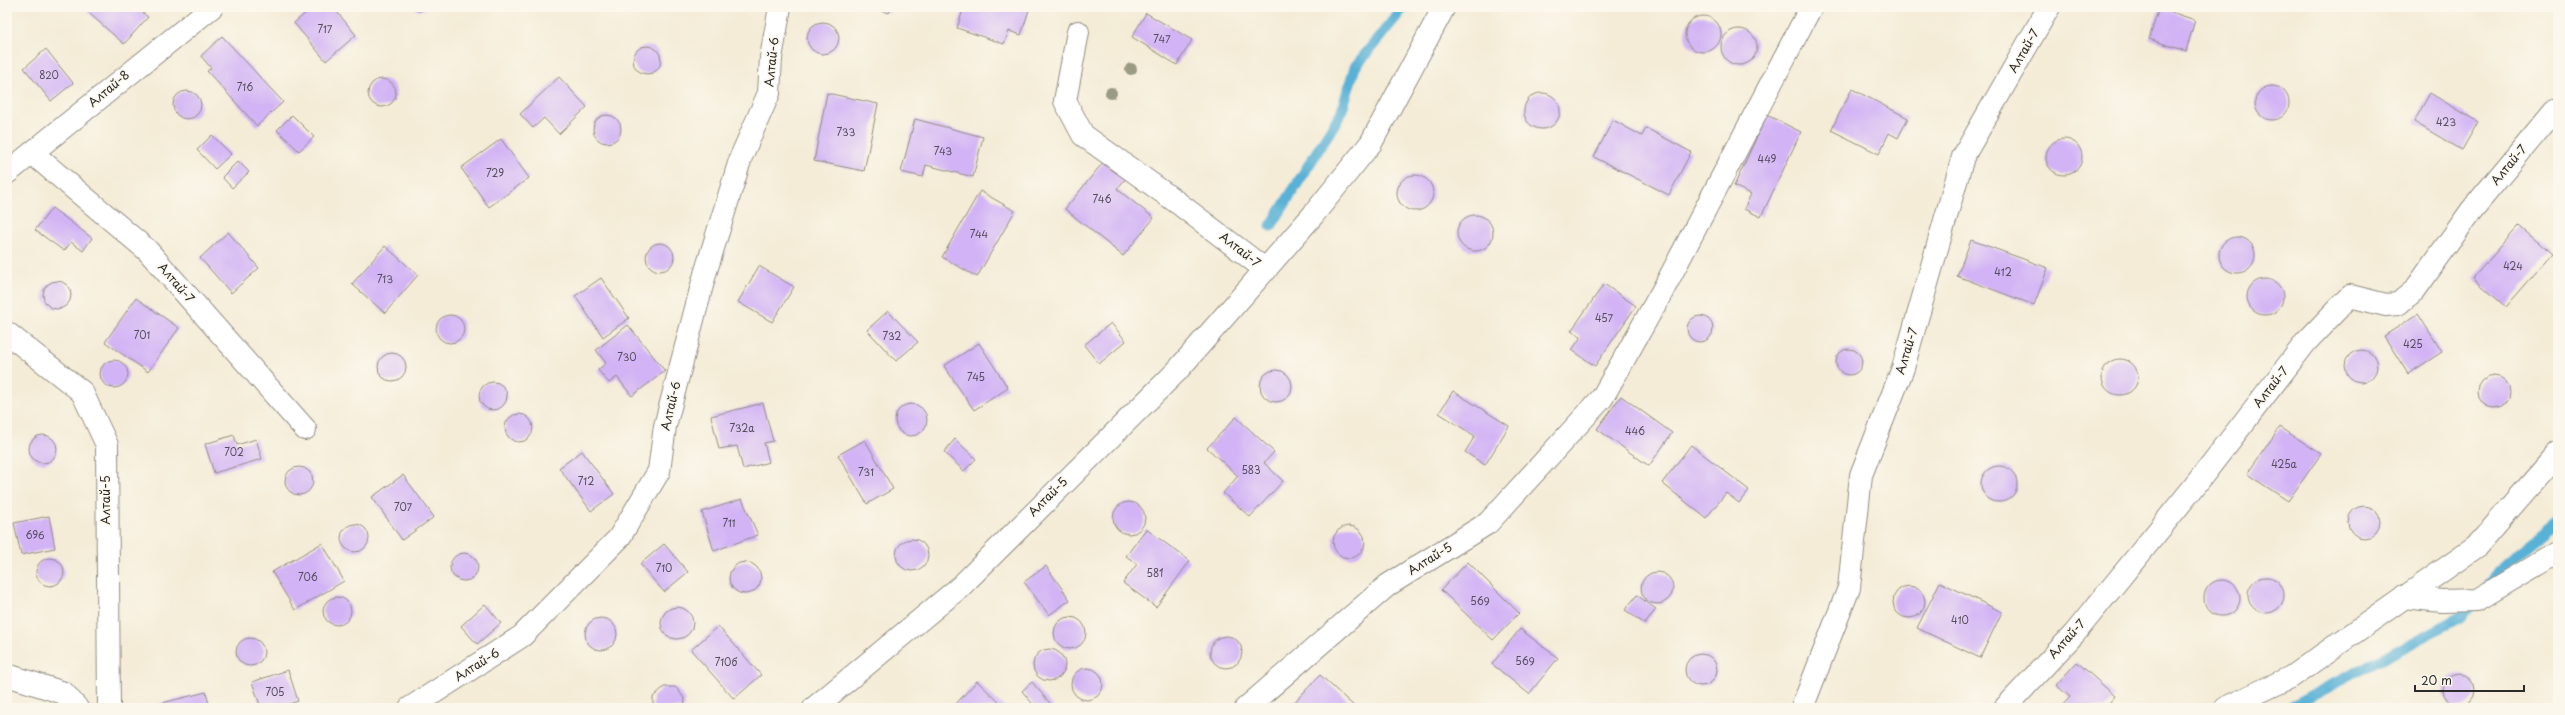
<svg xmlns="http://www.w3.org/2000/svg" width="2565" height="715" viewBox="0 0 2565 715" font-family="'Playpen Sans',sans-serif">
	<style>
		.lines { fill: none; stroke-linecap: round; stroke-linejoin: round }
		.stream { stroke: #59b1d6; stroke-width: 11 }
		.building { fill: #d2b3f5 }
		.minor-casing { stroke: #908c81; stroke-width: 24 }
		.minor { stroke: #fff; stroke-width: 22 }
		.tree { fill: #9a9b83 }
		.labels { text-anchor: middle; stroke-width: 3; stroke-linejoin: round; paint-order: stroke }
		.number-label { font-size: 10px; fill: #554d5e }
		.street-label { font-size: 12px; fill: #2b2b2b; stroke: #fbf7ec }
	</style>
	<rect width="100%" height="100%" fill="#fbf7ec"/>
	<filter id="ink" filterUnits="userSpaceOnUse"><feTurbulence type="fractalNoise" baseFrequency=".025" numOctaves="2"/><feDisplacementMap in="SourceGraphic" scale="8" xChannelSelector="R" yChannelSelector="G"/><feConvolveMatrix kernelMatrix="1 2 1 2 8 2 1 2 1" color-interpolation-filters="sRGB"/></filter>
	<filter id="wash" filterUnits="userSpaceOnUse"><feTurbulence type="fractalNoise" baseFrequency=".012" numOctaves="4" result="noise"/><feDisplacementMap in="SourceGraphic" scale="16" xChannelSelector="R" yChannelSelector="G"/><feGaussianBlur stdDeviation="0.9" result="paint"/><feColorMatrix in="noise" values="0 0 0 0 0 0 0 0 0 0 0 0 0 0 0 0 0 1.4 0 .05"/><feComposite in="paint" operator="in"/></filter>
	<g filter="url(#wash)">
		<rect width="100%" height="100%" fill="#f4ecd7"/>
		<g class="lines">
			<g class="stream">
				<polyline points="1271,226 1341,113 1355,67 1404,7"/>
				<polyline points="2489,586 2507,563 2558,521"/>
				<polyline points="2289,708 2463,616 2476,600"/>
			</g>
		</g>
		<g id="blocks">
			<g class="building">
				<polygon points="82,7 136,7 148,17 124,44"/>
				<polygon points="313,7 333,7 356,35 326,61 294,23"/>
				<polygon points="411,7 430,7 419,11"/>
				<polygon points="867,7 891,7 889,13"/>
				<polygon points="964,7 1030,7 1021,35 1009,31 1004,44 957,28"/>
				<polygon points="2159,8 2195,20 2186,51 2149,39"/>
				<polygon points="1146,13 1192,40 1177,65 1132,37"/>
				<circle cx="1703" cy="34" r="18"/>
				<circle cx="823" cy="38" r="16"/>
				<circle cx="1739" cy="47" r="18"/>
				<polygon points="222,36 283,102 257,126 207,71 211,68 201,56"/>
				<circle cx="647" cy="60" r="14"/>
				<polygon points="46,49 73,83 51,101 24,68"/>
				<polygon points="559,77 587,107 559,134 544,118 533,128 520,114"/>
				<circle cx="382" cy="93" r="14"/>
				<circle cx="2272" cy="103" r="17"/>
				<polygon points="1852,89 1908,118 1898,138 1889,133 1879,154 1831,130"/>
				<circle cx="187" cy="105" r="14"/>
				<polygon points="827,93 878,104 864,171 814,161"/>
				<polygon points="2430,93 2478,122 2462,150 2414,122"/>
				<circle cx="1542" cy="111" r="18"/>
				<polygon points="292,115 314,137 299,151 277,130"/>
				<polygon points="1767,115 1801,132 1761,217 1744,209 1751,194 1734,186"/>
				<circle cx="607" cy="129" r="14"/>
				<polygon points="915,119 983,137 973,177 926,165 923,177 901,172"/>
				<polygon points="1613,120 1642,136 1646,128 1691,152 1669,195 1594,157"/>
				<polygon points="212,135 231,154 215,169 197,150"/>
				<polygon points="501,139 529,178 489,207 461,168"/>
				<circle cx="2064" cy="157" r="18"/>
				<polygon points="1105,160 1126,178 1117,189 1154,218 1123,256 1065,209"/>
				<polygon points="238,161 249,172 232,188 222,177"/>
				<circle cx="1415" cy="193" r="18"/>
				<polygon points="980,191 1015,211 977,277 942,257"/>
				<polygon points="52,208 92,238 83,251 71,242 64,251 35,230"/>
				<circle cx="1475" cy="233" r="18"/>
				<polygon points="2519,226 2552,254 2506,307 2473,278"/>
				<polygon points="228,232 259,268 231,293 200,258"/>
				<circle cx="2237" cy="255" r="18"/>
				<polygon points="1971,240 2048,268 2034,305 1957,276"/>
				<circle cx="660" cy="257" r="14"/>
				<polygon points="385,246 418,275 385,313 352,284"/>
				<polygon points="759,266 794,287 772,322 738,302"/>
				<polygon points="601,278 629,318 603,337 575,296"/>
				<circle cx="2265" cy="297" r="18"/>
				<circle cx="57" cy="295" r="14"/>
				<polygon points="1604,284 1636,306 1595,366 1572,350 1581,337 1571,331"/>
				<polygon points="136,298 179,328 148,372 105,342"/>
				<polygon points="888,311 918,342 896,361 867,330"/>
				<polygon points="2418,314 2442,352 2408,374 2384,336"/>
				<circle cx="450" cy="329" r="14"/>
				<circle cx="1700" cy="329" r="13"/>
				<polygon points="1111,323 1126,341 1099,364 1084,345"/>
				<polygon points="628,325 665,371 632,396 617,377 609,383 598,370 606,363 596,350"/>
				<polygon points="979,343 1008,388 974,410 944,366"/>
				<circle cx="1849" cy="362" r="13"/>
				<circle cx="2361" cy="366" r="16"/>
				<circle cx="392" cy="367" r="14"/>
				<circle cx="2120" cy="377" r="18"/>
				<circle cx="114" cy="374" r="14"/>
				<circle cx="1276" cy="386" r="16"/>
				<circle cx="2494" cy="392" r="16"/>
				<circle cx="493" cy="396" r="14"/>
				<polygon points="1453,391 1509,426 1485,465 1465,452 1475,436 1439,413"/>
				<polygon points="1621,396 1672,433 1649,466 1597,429"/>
				<polygon points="763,403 773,441 764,443 769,462 743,469 737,446 719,449 711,416"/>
				<circle cx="911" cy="420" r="16"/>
				<circle cx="519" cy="428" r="14"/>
				<polygon points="1236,417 1274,452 1264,463 1283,481 1250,517 1223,493 1238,476 1207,448"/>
				<polygon points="2280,427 2321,454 2288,501 2247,474"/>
				<polygon points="234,435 237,445 256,439 262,459 214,473 205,444"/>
				<circle cx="43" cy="449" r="14"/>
				<polygon points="955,439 976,459 964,471 944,452"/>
				<polygon points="865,440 893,489 867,504 838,455"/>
				<polygon points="1691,445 1749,490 1739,503 1726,493 1706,518 1662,483"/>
				<polygon points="582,451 614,494 591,511 559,468"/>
				<circle cx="1999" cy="484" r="18"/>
				<circle cx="299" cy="481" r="14"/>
				<polygon points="403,475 434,517 402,540 372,497"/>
				<polygon points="742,499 758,535 714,551 702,512"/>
				<circle cx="1129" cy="518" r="16"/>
				<circle cx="2364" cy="522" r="16"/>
				<polygon points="49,516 55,548 21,555 14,523"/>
				<circle cx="355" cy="538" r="14"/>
				<circle cx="1349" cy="542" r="16"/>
				<polygon points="1146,529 1190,561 1156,607 1123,583 1137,564 1126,556"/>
				<circle cx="912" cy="555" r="16"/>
				<polygon points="322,543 344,581 295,610 272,572"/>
				<polygon points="664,544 688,572 664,592 640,564"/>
				<circle cx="464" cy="567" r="14"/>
				<circle cx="50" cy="572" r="14"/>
				<circle cx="745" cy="578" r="16"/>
				<polygon points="1468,562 1519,613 1493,640 1441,590"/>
				<polygon points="1046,566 1070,600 1049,615 1024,582"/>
				<circle cx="1657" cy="588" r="16"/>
				<circle cx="2266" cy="595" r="18"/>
				<circle cx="2222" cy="598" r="18"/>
				<polygon points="1940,582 2002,612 1980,658 1917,628"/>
				<circle cx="1909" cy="602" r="16"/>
				<polygon points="1637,595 1656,609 1645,624 1625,610"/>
				<circle cx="337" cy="611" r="14"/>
				<polygon points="485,604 501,623 477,644 461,626"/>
				<circle cx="677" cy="623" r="16"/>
				<circle cx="1070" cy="633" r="16"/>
				<circle cx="601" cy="634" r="16"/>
				<polygon points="718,626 761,675 734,699 691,650"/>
				<polygon points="1520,629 1558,658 1529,694 1492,664"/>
				<circle cx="1226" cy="652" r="16"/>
				<circle cx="250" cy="652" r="14"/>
				<circle cx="1049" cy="665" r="16"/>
				<circle cx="1701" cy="670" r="16"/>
				<polygon points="2077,662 2115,696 2105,708 2060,708 2070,697 2056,685"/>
				<circle cx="1087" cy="684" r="16"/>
				<polygon points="288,670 298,701 278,708 261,708 252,682"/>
				<circle cx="2459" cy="690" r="16"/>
				<polygon points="1320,675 1356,708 1289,708"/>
				<polygon points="977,681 1005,708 952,708"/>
				<polygon points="1032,682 1054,708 1036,708 1022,691"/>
				<polygon points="664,687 675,687 679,691 685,700 684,708 653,708 653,697"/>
				<polygon points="206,692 210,708 146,708 146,707"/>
			</g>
		</g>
	</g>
	<g filter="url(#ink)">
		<use href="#blocks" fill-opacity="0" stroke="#908c81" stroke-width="1"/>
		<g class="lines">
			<defs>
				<g id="minor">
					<polyline points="1078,32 1065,101 1083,135 1178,203 1266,270"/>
					<polyline points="32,153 147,250 305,429"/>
					<polyline points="7,173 212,7"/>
					<polyline points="7,333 82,392 107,445 109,708"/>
					<polyline points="2404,597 2442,601 2477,600 2558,552"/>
					<polyline points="7,675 64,693 77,708"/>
					<polyline points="410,708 522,636 619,538 659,471 665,426 705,274 741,157 769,93 771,58 780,7"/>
					<polyline points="814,708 960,587 1176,372 1313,215 1371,143 1444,7"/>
					<polyline points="1246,708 1388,585 1488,523 1602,398 1663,290 1811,7"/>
					<polyline points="1802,708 1849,588 1861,475 1903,368 1963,157 2049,7"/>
					<polyline points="2005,708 2075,633 2193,488 2306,342 2350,296 2386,305 2398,304 2415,290 2471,211 2553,112"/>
					<polyline points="2225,708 2291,677 2476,547 2558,453"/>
				</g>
			</defs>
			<use href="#minor" class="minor-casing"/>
			<use href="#minor" class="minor"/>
		</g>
		<g class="tree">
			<circle cx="1131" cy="69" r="6"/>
			<circle cx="1111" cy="93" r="6"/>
		</g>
	</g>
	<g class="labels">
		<g class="number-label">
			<text x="325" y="33">717</text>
			<text x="1162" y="43">747</text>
			<text x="49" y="79">820</text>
			<text x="245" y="91">716</text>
			<text x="2446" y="126">423</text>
			<text x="846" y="136">733</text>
			<text x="943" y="155">743</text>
			<text x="1767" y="163">449</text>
			<text x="495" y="177">729</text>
			<text x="1102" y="203">746</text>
			<text x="979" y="238">744</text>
			<text x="2513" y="270">424</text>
			<text x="2003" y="276">412</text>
			<text x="385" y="283">713</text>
			<text x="1604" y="322">457</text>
			<text x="142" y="339">701</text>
			<text x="892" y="340">732</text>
			<text x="2413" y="348">425</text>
			<text x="627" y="361">730</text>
			<text x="976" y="381">745</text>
			<text x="742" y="432">732а</text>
			<text x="1635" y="435">446</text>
			<text x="234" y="456">702</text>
			<text x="2284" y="468">425а</text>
			<text x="1251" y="474">583</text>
			<text x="866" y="476">731</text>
			<text x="586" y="485">712</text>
			<text x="403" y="511">707</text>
			<text x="729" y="527">711</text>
			<text x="35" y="539">696</text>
			<text x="664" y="572">710</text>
			<text x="1155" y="577">581</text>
			<text x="308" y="581">706</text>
			<text x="1480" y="605">569</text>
			<text x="1960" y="624">410</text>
			<text x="1525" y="665">569</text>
			<text x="726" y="666">710б</text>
			<text x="275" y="696">705</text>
		</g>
		<g class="street-label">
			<text transform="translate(2024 51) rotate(-60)" y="4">Алтай-7</text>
			<text transform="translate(772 62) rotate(-84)" y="4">Алтай-6</text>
			<text transform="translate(109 89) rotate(-40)" y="4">Алтай-8</text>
			<text transform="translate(2509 165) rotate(-50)" y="4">Алтай-7</text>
			<text transform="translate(1240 250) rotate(38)" y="4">Алтай-7</text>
			<text transform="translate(176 283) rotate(49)" y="4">Алтай-7</text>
			<text transform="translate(1907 351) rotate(-73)" y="4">Алтай-7</text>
			<text transform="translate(2271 387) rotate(-52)" y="4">Алтай-7</text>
			<text transform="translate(671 406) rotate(-77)" y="4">Алтай-6</text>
			<text transform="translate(1048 497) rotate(-45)" y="4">Алтай-5</text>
			<text transform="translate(106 500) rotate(-90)" y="4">Алтай-5</text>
			<text transform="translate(1430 559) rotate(-32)" y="4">Алтай-5</text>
			<text transform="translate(2067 639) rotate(-48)" y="4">Алтай-7</text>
			<text transform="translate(477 665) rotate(-32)" y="4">Алтай-6</text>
		</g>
	</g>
	<rect width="2565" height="715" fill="none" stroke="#fbf7ec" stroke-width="24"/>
	<path d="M2415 685v6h109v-6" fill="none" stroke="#2b2b2b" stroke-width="2"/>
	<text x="2421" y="685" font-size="12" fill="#2b2b2b" stroke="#fbf7ec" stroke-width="3" paint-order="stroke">20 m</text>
</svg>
